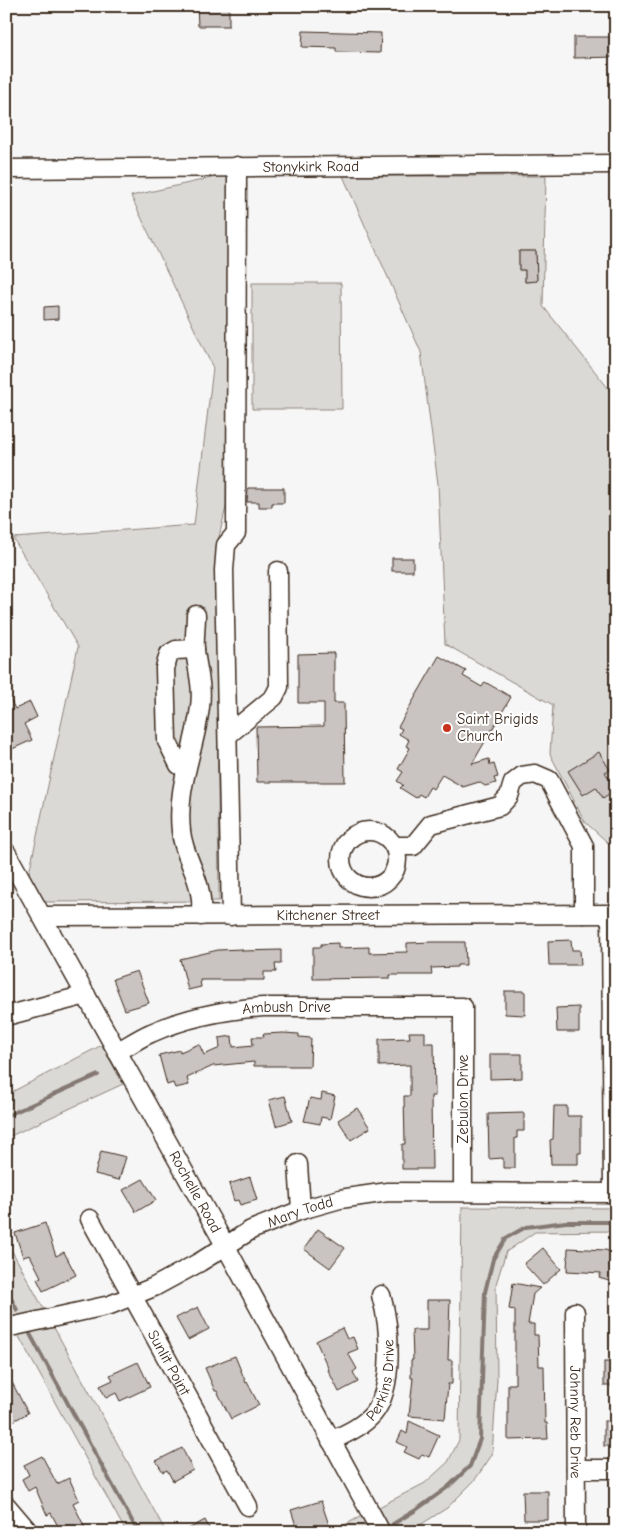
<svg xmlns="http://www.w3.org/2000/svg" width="622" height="1538" viewBox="0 0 622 1538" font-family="'Comic Neue',sans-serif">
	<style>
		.green { fill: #dbd9d6; stroke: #8b827a; fill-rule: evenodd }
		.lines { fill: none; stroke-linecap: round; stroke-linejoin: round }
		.stream { stroke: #847972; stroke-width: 4 }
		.building { fill: #c9c3c1; stroke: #3b2a1e }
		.minor-casing { stroke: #3b2a1e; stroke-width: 21 }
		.minor { stroke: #fff; stroke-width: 18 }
		.poi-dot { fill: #c8321e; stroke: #fff; stroke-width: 2 }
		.labels { text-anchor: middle; stroke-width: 4; stroke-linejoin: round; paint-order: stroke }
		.street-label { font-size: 15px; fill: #3b2a1e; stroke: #fff }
		.poi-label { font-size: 15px; fill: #3b2a1e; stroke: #fff; text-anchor: start }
	</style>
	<rect width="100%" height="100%" fill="#f7f6f6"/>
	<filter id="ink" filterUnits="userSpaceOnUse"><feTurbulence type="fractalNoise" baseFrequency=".02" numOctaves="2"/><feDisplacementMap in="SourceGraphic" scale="10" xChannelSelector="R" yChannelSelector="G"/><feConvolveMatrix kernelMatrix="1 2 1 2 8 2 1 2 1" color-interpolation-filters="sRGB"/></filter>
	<g filter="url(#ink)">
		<g class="green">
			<polygon points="229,174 226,507 216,550 219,901 45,902 29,873 78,647 13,538 194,525 213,368 131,196"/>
			<path d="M343 176H546L543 306 616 398V850L585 822 550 754 553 705 445 644 438 484 421 352ZM519 251H536L537 281 525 282V270H519Z"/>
			<polygon points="252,283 341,283 342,409 252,409"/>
			<polygon points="102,1045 123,1084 6,1138 6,1095"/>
			<polygon points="462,1207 616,1208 616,1231 535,1232 506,1252 496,1284 497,1380 492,1455 474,1481 447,1508 409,1532 331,1532 425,1483 448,1462 459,1440"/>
			<polygon points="6,1240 166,1532 126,1532 6,1313"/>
		</g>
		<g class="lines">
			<g class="stream">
				<polyline points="6,1116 98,1075"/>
				<polyline points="6,1289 17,1310"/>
				<polyline points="30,1334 138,1532"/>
				<polyline points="393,1524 416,1510 448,1487 470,1466 480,1439 485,1292 493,1259 506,1238 526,1227 566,1222 616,1222"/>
			</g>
		</g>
		<g class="building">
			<polygon points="197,6 229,6 229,26 198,26"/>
			<polygon points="303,31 381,33 380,53 336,52 336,48 302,47"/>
			<polygon points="574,37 616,37 616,57 574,58"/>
			<polygon points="519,251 536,251 537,281 525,282 525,270 519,270"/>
			<polygon points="58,306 58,319 44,320 44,307"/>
			<polygon points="248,488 284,488 284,503 272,503 272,507 259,507 259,502 247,502"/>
			<rect x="392" y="558" width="21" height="13"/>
			<polygon points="334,653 334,703 344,703 345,782 257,782 256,727 324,726 324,703 298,703 298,654"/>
			<polygon points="439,656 466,671 463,676 482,687 485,682 511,697 472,764 489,759 490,765 494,764 498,777 494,778 496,783 485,786 479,782 463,787 442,775 433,789 430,787 424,797 419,794 416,798 400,788 403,785 397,781 403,772 398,769 410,748 406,746 409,740 399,734 402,729 398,727"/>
			<polygon points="6,691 15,709 30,702 37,717 24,724 32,740 10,750 6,742"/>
			<polygon points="599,752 610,770 605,772 616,789 603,798 596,787 583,795 568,771"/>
			<polygon points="571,940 572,950 580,950 581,965 549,965 548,941"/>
			<polygon points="431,942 465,942 466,965 457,965 457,967 431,968 432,975 390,975 390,978 313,979 313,947 321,947 321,944 338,943 338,948 369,947 369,953 407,952 407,943"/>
			<polygon points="242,949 242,951 281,950 281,964 275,964 276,972 264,972 264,980 200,980 201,987 188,990 180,959 218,950"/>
			<polygon points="137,971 149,1003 125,1010 113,979"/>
			<polygon points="505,991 525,991 525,1015 505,1014"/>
			<polygon points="579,1007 579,1032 557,1032 556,1008"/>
			<polygon points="409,1032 425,1032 425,1043 434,1043 435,1096 431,1096 432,1169 402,1169 402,1144 405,1144 404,1096 410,1096 410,1065 379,1066 379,1039 410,1038"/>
			<polygon points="283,1033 299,1034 299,1037 311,1038 310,1066 254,1066 254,1062 213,1066 187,1078 189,1085 175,1088 173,1083 167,1085 159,1055 180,1050 180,1052 199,1044 204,1055 220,1048 219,1038 232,1036 233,1047 253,1045 252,1037 264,1037 263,1034"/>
			<polygon points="490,1054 522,1054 522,1078 490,1079"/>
			<polygon points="322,1093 335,1096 330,1119 321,1117 320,1124 304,1121 310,1098 321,1100"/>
			<polygon points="285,1096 292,1121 276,1126 269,1100"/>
			<polygon points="554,1106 567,1106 567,1116 581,1116 581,1153 578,1153 578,1164 551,1164 550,1140 553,1139"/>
			<polygon points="357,1108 370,1128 351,1140 338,1120"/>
			<polygon points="524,1113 524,1131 517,1131 517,1138 515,1138 515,1168 503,1168 503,1158 489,1159 488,1114"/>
			<polygon points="101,1151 126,1157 119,1180 95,1174"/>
			<polygon points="250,1177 257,1200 240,1205 238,1200 234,1201 229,1184"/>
			<polygon points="143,1179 156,1200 136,1212 123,1190"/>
			<polygon points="45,1223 56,1256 64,1252 76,1275 43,1291 37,1279 41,1277 30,1255 23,1257 15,1233"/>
			<polygon points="318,1229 345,1248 330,1268 304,1249"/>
			<polygon points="543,1248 561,1269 543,1285 524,1264"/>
			<polygon points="568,1248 605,1250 616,1253 616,1283 599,1278 601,1273 567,1271"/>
			<polygon points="513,1283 540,1288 533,1294 528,1324 534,1324 534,1335 538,1335 539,1366 544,1366 545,1423 547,1423 548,1439 508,1440 508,1384 515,1384 515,1310 509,1309"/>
			<polygon points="427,1300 450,1300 448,1360 452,1360 452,1384 448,1384 445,1419 409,1416 413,1378 411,1378 411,1360 413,1360 412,1330 427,1330"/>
			<polygon points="198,1307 209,1329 188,1340 176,1318"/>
			<polygon points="342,1328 347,1339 353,1337 358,1349 348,1353 357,1369 353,1372 358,1382 339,1392 328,1370 329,1370 316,1341"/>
			<polygon points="235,1356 246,1383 247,1382 259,1405 231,1419 217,1391 215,1391 205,1368"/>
			<polygon points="138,1362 150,1387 120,1401 116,1393 106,1398 100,1386 113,1380 110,1375"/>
			<rect x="604" y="1362" width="12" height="24"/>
			<polygon points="6,1371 28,1413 6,1425"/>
			<polygon points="409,1421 439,1435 429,1457 422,1454 419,1459 404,1452 407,1447 397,1442 402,1431 407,1434"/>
			<rect x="604" y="1421" width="12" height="25"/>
			<polygon points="182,1448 193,1470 173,1481 167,1470 163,1472 156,1461"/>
			<polygon points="42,1456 57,1484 69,1478 79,1500 73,1503 87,1532 61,1532 51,1513 47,1515 35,1487 28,1491 22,1479 29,1475 24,1465"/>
			<polygon points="523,1491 548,1491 548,1520 524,1520"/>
			<polygon points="321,1501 329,1525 309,1532 298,1532 291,1510"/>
			<polygon points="205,1520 211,1532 183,1532"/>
		</g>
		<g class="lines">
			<defs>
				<g id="minor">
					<path id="s1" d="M6 169 616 164"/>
					<path d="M196 615C196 626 194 639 195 650 197 669 203 686 200 707 195 750 176 786 181 831 183 854 197 872 200 893 202 900 201 908 201 916"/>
					<polyline points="228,735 274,697 279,687 278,571"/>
					<polyline points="185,768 179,765 167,741 165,668 169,654 176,650 195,649"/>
					<circle cx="369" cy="859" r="28"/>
					<polyline points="394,846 413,846 431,824 500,806 509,796 513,783 522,776 535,774 549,780 584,846 584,914"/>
					<path id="s2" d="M6 852 225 1245 381 1532"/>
					<polyline points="611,914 613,1193"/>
					<path id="s3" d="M42 916 616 914"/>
					<polyline points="231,916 224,570 226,545 236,533 237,166"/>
					<polyline points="6,1016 86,995"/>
					<path id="s4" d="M117 1052C128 1046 139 1038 151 1033 187 1017 224 1010 263 1007H463V1192"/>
					<polyline points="298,1164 301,1210"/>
					<path id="s5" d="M90 1219 248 1506"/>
					<path id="s6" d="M575 1312 576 1532"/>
					<path id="s7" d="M6 1328 110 1305 154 1287 200 1262 251 1230 301 1210 340 1199 388 1192 616 1193"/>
					<path id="s8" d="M331 1441C345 1434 362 1427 373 1414 395 1387 390 1326 381 1295"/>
					<polyline points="576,1469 616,1469"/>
					<polyline points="6,1505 29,1532"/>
				</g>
			</defs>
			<use href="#minor" class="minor-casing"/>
			<use href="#minor" class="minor"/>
		</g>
	</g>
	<circle class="poi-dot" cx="447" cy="728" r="5"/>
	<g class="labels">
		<g class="street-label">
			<text dy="5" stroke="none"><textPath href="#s1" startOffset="305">Stonykirk Road</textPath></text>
			<text dy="5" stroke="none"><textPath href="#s3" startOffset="286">Kitchener Street</textPath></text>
			<text dy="5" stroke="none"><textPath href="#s4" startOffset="178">Ambush Drive</textPath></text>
			<text transform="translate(463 1099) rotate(-90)" y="5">Zebulon Drive</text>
			<text dy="5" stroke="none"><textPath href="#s2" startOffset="389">Rochelle Road</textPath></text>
			<text dy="5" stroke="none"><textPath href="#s7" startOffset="319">Mary Todd</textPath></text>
			<text dy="5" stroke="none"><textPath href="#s5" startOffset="164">Sunlit Point</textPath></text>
			<text dy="5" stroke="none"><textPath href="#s8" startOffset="86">Perkins Drive</textPath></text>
			<text dy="5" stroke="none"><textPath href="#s6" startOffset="110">Johnny Reb Drive</textPath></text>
		</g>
		<g class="poi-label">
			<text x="457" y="724">Saint Brigids<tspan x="457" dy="17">Church</tspan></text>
		</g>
	</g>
	<rect width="622" height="1538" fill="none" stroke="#fff" stroke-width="25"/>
	<rect x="12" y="12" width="597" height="1513" fill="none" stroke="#3b2a1e" stroke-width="2" filter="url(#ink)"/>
</svg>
